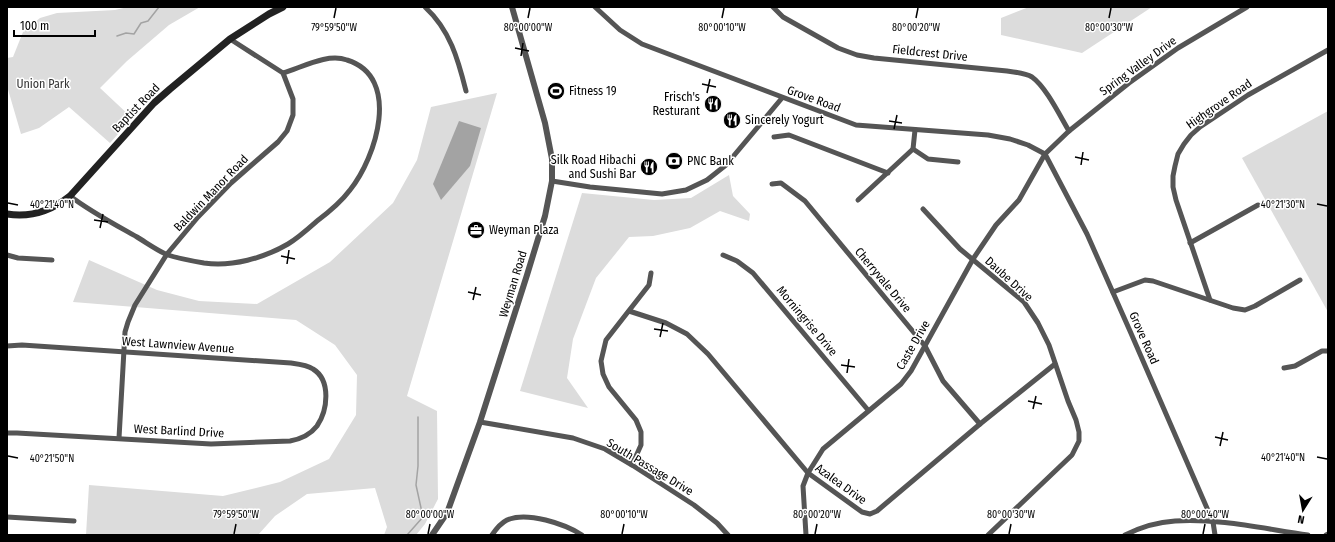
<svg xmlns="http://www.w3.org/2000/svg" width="1335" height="542" viewBox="0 0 1335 542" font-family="'Fira Sans Condensed',sans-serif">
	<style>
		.green { fill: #dcdcdc }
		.water { fill: #a3a3a3 }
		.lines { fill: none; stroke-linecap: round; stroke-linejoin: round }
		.stream { stroke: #a3a3a3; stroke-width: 1.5 }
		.minor { stroke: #555; stroke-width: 5 }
		.tertiary { stroke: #555; stroke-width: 6 }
		.secondary { stroke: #222; stroke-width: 7 }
		.ticks { fill: none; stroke: #000; stroke-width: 1.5 }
		.labels { text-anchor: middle; stroke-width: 3; stroke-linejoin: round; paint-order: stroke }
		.street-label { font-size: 12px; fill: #000; stroke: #fff }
		.park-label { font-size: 12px; fill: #333; stroke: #fff }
		.poi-label { font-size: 12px; fill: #000; stroke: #fff; text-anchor: start }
		.ticks-label { font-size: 10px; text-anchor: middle; fill: #000; stroke: #fff; stroke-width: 3; stroke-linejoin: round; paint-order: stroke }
	</style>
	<rect width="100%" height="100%" fill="#fff"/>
	<g class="green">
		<polygon points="128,7 200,7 169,25 127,61 100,88 132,118 110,143 69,107 39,128 21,134 7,86 7,58 13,57 23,32 40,18 57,13 115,10"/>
		<polygon points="1029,7 1152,7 1082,53 1001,35 1001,18"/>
		<polygon points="497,93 407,396 437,411 438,499 425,524 416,535 384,535 387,527 375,488 307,494 275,516 258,535 86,535 89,485 223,496 280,482 329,459 356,415 357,375 335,345 296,320 73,302 89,260 157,290 199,301 257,304 330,262 393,203 417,160 431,107"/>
		<polygon points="1328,111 1328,312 1242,158"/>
		<polygon points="729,175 733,196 750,214 749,221 720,211 690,228 653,236 629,237 596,278 573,339 567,378 588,408 520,391 582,193 654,200 691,198"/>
	</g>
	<polygon class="water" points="459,121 481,128 470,166 441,200 433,184"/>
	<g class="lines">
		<g class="stream">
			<polyline points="117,36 126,33 134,34 141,23 148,21 159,7"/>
			<polyline points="407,535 423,517 416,485 418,466 418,417"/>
		</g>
		<g class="minor">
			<path d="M425 7C450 30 458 59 466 91"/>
			<polyline points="595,7 620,30 642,44 856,125 988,135 1010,139 1028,145 1045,154 1087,234 1130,331 1213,522 1215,535"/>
			<path d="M773 7 783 17 838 48 857 55 874 58 1007 71C1015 72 1025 73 1032 77 1046 87 1060 116 1069 131"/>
			<polyline points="774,137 789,135 888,173"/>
			<polyline points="913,149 928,159 958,162"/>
			<polyline points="552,181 590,187 662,194 686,190 707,180 726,165 782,98"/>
			<polyline points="772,184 781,183 805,201 925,346 943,381 980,424"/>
			<path d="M70 196C91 212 114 224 137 237 147 243 158 251 168 255 180 259 192 261 204 263 232 267 264 258 288 244 298 238 308 229 317 221 329 212 341 202 350 190 376 158 402 77 347 60 327 53 303 67 283 73"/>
			<polyline points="858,200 913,149 915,130"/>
			<polyline points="923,209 960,249 1024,302 1038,323 1049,345 1068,401 1076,420 1079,432 1079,441 1072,455 988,535"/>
			<polyline points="1190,243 1258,205"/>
			<polyline points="7,255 18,258 52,260"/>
			<polyline points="723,255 737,261 753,273 868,410"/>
			<polyline points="1113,292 1145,280 1153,281 1233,308 1245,310 1255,306 1300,280"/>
			<polyline points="1210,300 1176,200 1173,187 1173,176 1175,166 1178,154 1184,144 1191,135 1200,127 1248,95 1328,50"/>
			<polyline points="629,311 666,323 687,334 708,354 808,473 862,512 870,514 877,511 980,424 1055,364"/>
			<path d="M7 346 22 345 291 363C298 364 307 365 313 369 331 380 328 410 317 426 310 435 301 439 290 441L211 444 17 433H7"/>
			<polyline points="1284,368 1295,366 1322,351 1328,351"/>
			<polyline points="480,422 573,438 605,449 632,465 694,505 717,523 728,535"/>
			<polyline points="119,438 125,332 128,322 135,305 167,254 198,217 231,183 278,142 287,131 293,115 293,99 283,73 230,39"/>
			<polyline points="632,465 641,445 641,432 636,420 609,387 603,374 601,361 606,340 649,285 651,273"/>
			<polyline points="7,517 74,521"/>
			<path d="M492 535C496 529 501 523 507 520 527 511 565 524 582 535"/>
			<polyline points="806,535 803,486 808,473 823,449 901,384 911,371 973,259 996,225 1019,200 1045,154 1069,131 1129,83 1178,48 1247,7"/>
			<path d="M1125 535C1139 528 1158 522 1175 521 1218 518 1265 529 1308 535"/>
			<polyline points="1326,535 1328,534"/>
		</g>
		<polyline class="tertiary" points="432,535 447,513 480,422 527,275 545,216 552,181 552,159 545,123 512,7"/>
		<path class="secondary" d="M7 214C31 218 51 211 70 196L154 103 170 89 230 39 269 14 283 7"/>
	</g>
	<path class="ticks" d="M334 18 336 8M528 18 530 8M722 18 724 8M916 18 918 8M1109 18 1111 8M515 48 529 51M521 56 523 43M702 84 716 87M707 93 710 79M889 121 902 123M894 129 897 115M1075 157 1089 160M1081 165 1083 152M8 203 18 205M1317 204 1327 206M94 220 108 222M100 228 103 214M281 256 295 259M287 264 289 250M468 292 481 295M473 300 476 287M654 329 668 331M660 337 663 323M841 365 855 367M847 373 849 359M1028 401 1042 404M1033 409 1036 396M1215 437 1228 440M1220 446 1223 432M8 456 18 458M1317 457 1327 459M234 534 236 524M428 534 430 524M622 534 624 524M815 534 817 524M1009 534 1011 524M1203 534 1205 524"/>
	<defs>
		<symbol id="stadium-disc" viewBox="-11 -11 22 22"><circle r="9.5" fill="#000" stroke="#fff"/><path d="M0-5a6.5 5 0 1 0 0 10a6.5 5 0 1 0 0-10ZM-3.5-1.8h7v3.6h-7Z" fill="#fff"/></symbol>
		<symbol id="restaurant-disc" viewBox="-11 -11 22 22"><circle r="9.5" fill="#000" stroke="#fff"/><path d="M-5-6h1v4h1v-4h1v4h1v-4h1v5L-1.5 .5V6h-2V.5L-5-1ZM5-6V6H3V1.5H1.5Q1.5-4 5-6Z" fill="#fff"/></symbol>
		<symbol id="bank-disc" viewBox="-11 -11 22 22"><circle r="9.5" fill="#000" stroke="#fff"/><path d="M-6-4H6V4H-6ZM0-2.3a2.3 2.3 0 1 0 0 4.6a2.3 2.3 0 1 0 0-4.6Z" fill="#fff"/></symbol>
		<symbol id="office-disc" viewBox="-11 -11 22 22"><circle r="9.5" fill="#000" stroke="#fff"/><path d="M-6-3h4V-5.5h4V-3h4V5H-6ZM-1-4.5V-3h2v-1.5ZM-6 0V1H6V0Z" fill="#fff"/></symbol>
	</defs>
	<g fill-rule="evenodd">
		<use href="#stadium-disc" x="546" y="81" width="20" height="20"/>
		<use href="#restaurant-disc" x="703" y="94" width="20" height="20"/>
		<use href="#restaurant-disc" x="722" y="110" width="20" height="20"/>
		<use href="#bank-disc" x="664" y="151" width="20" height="20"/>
		<use href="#restaurant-disc" x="639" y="157" width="20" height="20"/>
		<use href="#office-disc" x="466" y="220" width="20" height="20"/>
	</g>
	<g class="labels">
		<g class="street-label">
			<text transform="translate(930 53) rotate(6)" y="4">Fieldcrest Drive</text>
			<text transform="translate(1138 66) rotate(-36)" y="4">Spring Valley Drive</text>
			<text transform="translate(814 99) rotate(20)" y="4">Grove Road</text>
			<text transform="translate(1219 104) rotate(-35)" y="4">Highgrove Road</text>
			<text transform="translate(136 108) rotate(-46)" y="4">Baptist Road</text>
			<text transform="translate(211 193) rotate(-46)" y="4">Baldwin Manor Road</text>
			<text transform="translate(1009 279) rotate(42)" y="4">Daube Drive</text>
			<text transform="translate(883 280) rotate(50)" y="4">Cherryvale Drive</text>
			<text transform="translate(513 284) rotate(-73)" y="4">Weyman Road</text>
			<text transform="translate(807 321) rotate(50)" y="4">Morningrise Drive</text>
			<text transform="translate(1144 338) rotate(66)" y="4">Grove Road</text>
			<text transform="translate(178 345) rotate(4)" y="4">West Lawnview Avenue</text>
			<text transform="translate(913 345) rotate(-60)" y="4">Caste Drive</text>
			<text transform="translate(179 431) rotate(3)" y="4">West Barlind Drive</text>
			<text transform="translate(650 467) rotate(31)" y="4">South Passage Drive</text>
			<text transform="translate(841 484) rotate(36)" y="4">Azalea Drive</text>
		</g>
		<g class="park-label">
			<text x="43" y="88">Union Park</text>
		</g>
		<g class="poi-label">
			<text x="569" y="95">Fitness 19</text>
			<text x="700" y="101" text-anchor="end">Frisch's<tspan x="700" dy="14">Resturant</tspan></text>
			<text x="745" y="124">Sincerely Yogurt</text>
			<text x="636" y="164" text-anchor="end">Silk Road Hibachi<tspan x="636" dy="14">and Sushi Bar</tspan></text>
			<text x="687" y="165">PNC Bank</text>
			<text x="489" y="234">Weyman Plaza</text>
		</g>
	</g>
	<g class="ticks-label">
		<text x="334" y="31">79°59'50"W</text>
		<text x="528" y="31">80°00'00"W</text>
		<text x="722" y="31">80°00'10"W</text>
		<text x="916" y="31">80°00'20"W</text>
		<text x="1109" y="31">80°00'30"W</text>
		<text x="1283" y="208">40°21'30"N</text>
		<text x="52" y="208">40°21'40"N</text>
		<text x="1283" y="461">40°21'40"N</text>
		<text x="52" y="462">40°21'50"N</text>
		<text x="236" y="518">79°59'50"W</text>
		<text x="430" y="518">80°00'00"W</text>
		<text x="624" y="518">80°00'10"W</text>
		<text x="817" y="518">80°00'20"W</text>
		<text x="1011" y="518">80°00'30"W</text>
		<text x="1205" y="518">80°00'40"W</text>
	</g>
	<rect width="1335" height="542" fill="none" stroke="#000000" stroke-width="16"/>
	<g transform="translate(1303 510) rotate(191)" stroke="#ffffff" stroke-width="3" paint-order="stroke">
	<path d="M0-3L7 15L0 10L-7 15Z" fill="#000000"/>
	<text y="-6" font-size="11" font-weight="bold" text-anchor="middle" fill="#000000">N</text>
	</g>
	<path d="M14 30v6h81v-6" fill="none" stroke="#000000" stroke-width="2"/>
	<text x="20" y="30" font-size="12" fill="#000000" stroke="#ffffff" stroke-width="3" paint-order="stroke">100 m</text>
</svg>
